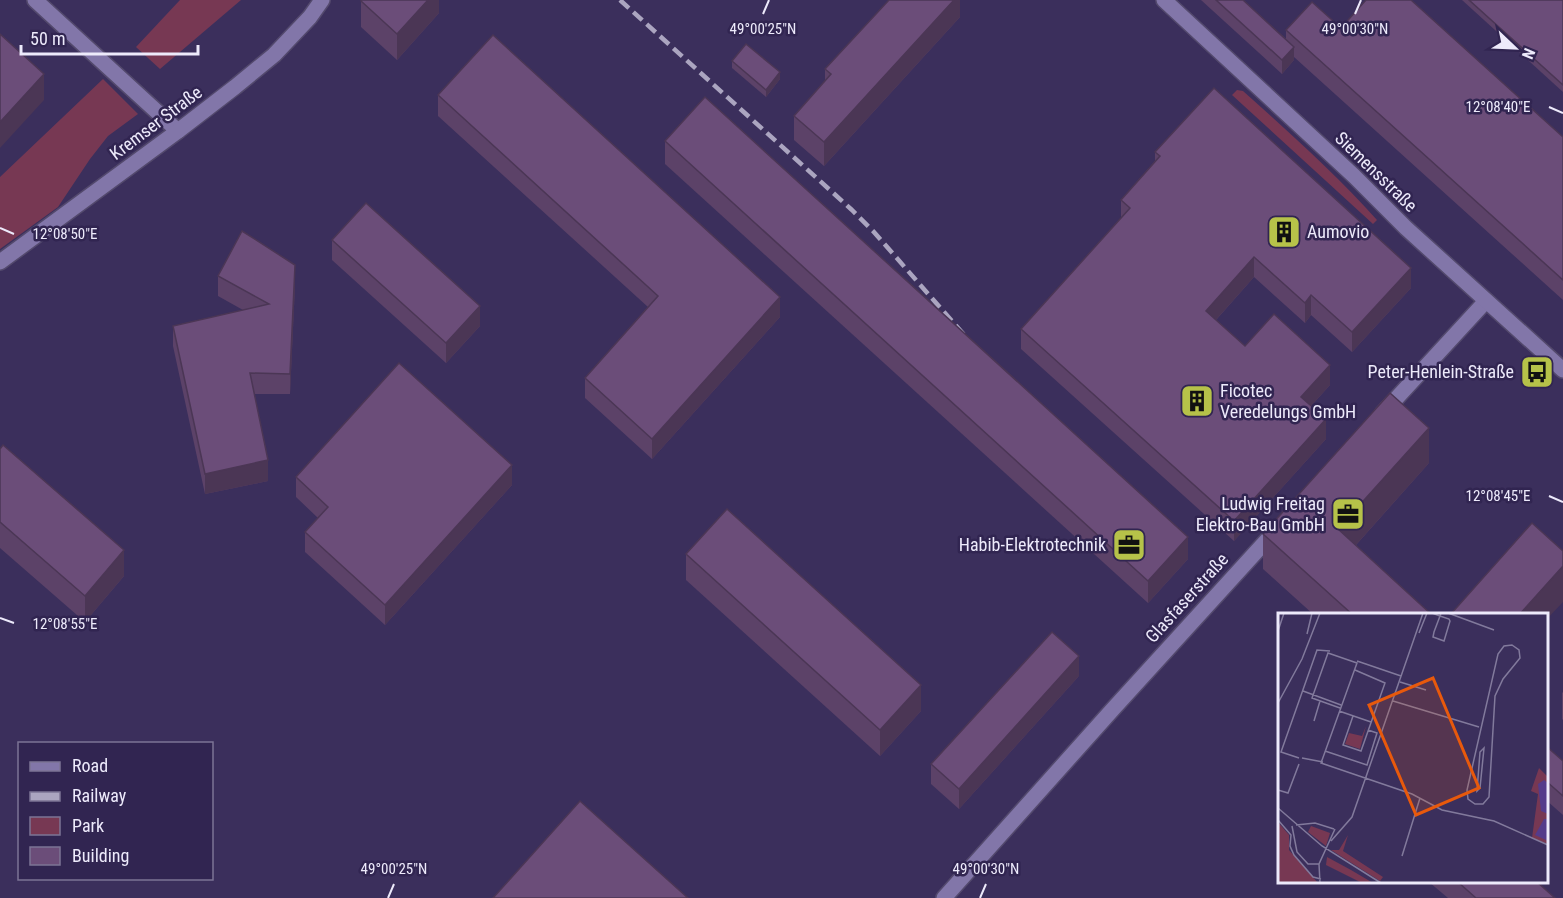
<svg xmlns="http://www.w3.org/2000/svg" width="1563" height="898" viewBox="0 0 1563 898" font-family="'Roboto Condensed',sans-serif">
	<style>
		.green { fill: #773853 }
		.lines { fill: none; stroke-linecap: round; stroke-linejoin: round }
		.street-casing { stroke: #53496d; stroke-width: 18 }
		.secondary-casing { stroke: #53496d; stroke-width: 18 }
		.street { stroke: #8276a9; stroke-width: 15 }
		.secondary { stroke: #8276a9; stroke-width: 15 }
		.rail { stroke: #aba5c0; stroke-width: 4.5; stroke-dasharray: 12 6; stroke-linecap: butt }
		.wall { fill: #5c4268 }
		.shaded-wall { fill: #4b3655 }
		.building { fill: #6b4d79; stroke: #4b3655; stroke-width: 1.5 }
		.ticks { fill: none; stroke: #edeafb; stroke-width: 2 }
		.labels { text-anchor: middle; stroke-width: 5; stroke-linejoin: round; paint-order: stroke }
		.street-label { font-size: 18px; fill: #edeafb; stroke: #312551 }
		.poi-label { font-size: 18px; fill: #edeafb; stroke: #312551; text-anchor: end }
		.inset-road { fill: none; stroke: #827a9c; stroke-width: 1.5 }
		.view { fill: #e8590c; fill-opacity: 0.15; stroke: #e8590c; stroke-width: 3 }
		.inset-edge { fill: none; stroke: #edeafb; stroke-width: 3 }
		.ticks-label { font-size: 15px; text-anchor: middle; fill: #edeafb; stroke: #312551; stroke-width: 5; stroke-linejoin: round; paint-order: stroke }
	</style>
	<rect width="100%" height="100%" fill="#3b2f5c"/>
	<g class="green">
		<polygon points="180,0 241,0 160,69 136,47"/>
		<polygon points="103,79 138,114 108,136 90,159 58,207 0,249 0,177"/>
		<path d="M1237 90 1243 91C1290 133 1336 174 1377 220L1373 224 1232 95Z"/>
	</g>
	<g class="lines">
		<defs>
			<g id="street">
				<polyline points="35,0 178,131"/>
				<polyline points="0,262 178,131 235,87 274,55 310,17 322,0"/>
				<polyline points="1382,414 1486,301"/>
				<polyline points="944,898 1113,709 1277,529"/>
			</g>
			<polyline id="secondary" points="1164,0 1354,176 1406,228 1563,370"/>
		</defs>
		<use href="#street" class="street-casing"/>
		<use href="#secondary" class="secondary-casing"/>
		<use href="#street" class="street"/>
		<use href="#secondary" class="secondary"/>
		<polyline class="rail" points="620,0 852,210 873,231 966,337"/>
	</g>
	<g class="wall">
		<polygon points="439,0 439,13 397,60 361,27 361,1"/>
		<polygon points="960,0 960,17 824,166 794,140 794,116 825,81 825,69"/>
		<polygon points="1201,0 1243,0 1286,39 1286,30 1341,28 1563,137 1563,300 1294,57 1294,60 1282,74"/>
		<polygon points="1462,0 1563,0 1563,92"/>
		<polygon points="732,61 780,79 766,97 732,68"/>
		<polygon points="438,95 780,317 652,459 585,398 585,378 648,307 438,116"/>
		<polygon points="665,141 1188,559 1148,603 665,164"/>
		<polygon points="1155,152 1411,288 1352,352 1311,315 1305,323 1254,277 1216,320 1245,346 1330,385 1311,406 1326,439 1234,541 1021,349 1021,329 1121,218 1121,200 1155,161"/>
		<polygon points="332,240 480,326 446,363 332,260"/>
		<polygon points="218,276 295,285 290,394 254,394 268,481 205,494 173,346 173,326 243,310 218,296"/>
		<polygon points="0,449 124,576 85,622 0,548"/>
		<polygon points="1429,463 1356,545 1432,615 1314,615 1263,569 1263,534"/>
		<polygon points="296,477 512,485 385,625 305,552 305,532 318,518 296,497"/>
		<polygon points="686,554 921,711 880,756 686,580"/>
		<polygon points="1079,676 959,809 931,784 931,764"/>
		<polygon points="1563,692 1563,720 1562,719 1562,693"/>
		<polygon points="1546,746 1563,761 1563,815 1546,800"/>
		<polygon points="1429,882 1537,882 1555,898 1448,898"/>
	</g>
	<g class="shaded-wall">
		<polygon points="428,0 439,0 439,13 397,60 397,34"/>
		<polygon points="954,0 960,0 960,17 824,166 824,142"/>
		<polygon points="1294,47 1294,60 1282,74 1282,60"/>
		<polygon points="780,72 780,79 766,97 766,90"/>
		<polygon points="44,74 44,100 0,148 0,122"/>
		<polygon points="1254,257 1254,277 1206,331 1206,311"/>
		<polygon points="295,265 295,285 290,394 290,374"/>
		<polygon points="1411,268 1411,288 1352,352 1352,332"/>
		<polygon points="1311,295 1311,315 1305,323 1305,303"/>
		<polygon points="780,297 780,317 652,459 652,439"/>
		<polygon points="480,306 480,326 446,363 446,343"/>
		<polygon points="1330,365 1330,385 1301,417 1301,397"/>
		<polygon points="1326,419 1326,439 1234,541 1234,521"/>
		<polygon points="1429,428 1429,463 1338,565 1338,529"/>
		<polygon points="268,460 268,481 205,494 205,474"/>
		<polygon points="512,465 512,485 385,625 385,605"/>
		<polygon points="1188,537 1188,559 1148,603 1148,581"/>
		<polygon points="124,550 124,576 85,622 85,596"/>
		<polygon points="1563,566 1563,602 1546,620 1546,615 1519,615"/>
		<polygon points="1079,656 1079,676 959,809 959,789"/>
		<polygon points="921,685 921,711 880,756 880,730"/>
	</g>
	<g class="building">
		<polygon points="362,0 428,0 397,34 361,1"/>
		<polygon points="889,0 954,0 824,142 794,116 831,74 825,69"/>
		<polygon points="1216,0 1243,0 1294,47 1282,60"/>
		<polygon points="1366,0 1411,0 1563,137 1563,280 1286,30 1312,2 1341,28"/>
		<polygon points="1469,0 1563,0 1563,85"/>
		<polygon points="0,34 44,74 0,122"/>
		<polygon points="493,35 780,297 652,439 585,378 658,296 438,95"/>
		<polygon points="746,44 780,72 766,90 732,61"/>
		<polygon points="1214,88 1411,268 1352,332 1311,295 1305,303 1254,257 1206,311 1245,346 1274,314 1330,365 1301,397 1326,419 1234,521 1021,329 1130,208 1121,200 1160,156 1155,152"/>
		<polygon points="705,97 1188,537 1148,581 665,141"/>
		<polygon points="366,203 480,306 446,343 332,240"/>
		<polygon points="242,231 295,265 290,374 250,373 268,460 205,474 173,326 269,304 218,276"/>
		<polygon points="399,363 512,465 385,605 305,532 328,507 296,477"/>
		<polygon points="1390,393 1429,428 1338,529 1432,615 1353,615 1263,534"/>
		<polygon points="3,445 124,550 85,596 0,522 0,449"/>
		<polygon points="727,509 921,685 880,730 686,554"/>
		<polygon points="1532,523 1563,551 1563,566 1519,615 1450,615"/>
		<polygon points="1052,632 1079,656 959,789 931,764"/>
		<polygon points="1546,746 1563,761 1563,796 1546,781"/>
		<polygon points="580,801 688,898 493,898"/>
		<polygon points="1458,882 1537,882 1555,898 1476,898"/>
	</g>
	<path class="ticks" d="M763 14 769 0M1355 14 1361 0M1549 107 1563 113M0 228 14 234M1549 496 1563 502M0 618 14 623M388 898 394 884M980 898 986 884"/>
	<defs>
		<symbol id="building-square" viewBox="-11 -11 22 22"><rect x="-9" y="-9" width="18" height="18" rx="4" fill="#b6c249" stroke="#312551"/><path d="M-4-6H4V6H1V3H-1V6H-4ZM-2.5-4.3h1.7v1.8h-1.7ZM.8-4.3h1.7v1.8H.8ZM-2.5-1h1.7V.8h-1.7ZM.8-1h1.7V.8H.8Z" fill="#111"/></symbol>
		<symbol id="bus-square" viewBox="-11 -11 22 22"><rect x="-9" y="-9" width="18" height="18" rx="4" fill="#b6c249" stroke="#312551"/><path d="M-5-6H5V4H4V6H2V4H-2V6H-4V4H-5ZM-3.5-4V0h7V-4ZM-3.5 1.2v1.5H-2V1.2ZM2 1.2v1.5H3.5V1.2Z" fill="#111"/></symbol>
		<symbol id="office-square" viewBox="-11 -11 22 22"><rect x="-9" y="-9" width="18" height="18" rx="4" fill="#b6c249" stroke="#312551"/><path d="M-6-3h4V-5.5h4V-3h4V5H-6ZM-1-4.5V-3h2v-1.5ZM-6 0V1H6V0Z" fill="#111"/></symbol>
	</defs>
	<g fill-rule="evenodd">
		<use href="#building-square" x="1265" y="213" width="38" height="38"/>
		<use href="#bus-square" x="1518" y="353" width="38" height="38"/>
		<use href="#building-square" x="1178" y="382" width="38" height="38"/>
		<use href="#office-square" x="1329" y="495" width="38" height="38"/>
		<use href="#office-square" x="1110" y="526" width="38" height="38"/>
	</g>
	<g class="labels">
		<g class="street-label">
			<text transform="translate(156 123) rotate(-37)" y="6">Kremser Straße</text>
			<text transform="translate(1376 172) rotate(44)" y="6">Siemensstraße</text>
			<text transform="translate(1187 598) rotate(-48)" y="6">Glasfaserstraße</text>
		</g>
		<g class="poi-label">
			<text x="1307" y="238" text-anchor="start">Aumovio</text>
			<text x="1514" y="378">Peter-Henlein-Straße</text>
			<text x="1220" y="397" text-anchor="start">Ficotec<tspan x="1220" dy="21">Veredelungs GmbH</tspan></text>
			<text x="1325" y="510">Ludwig Freitag<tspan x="1325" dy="21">Elektro-Bau GmbH</tspan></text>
			<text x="1106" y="551">Habib-Elektrotechnik</text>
		</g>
	</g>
	<g transform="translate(1278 613)">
		<rect width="270" height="270" fill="#3b2f5c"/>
		<path d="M88 113 82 136 67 131 71 120 84 123ZM261 155 270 164V231L254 225 260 181 253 178ZM0 209 11 222V237L40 270H0ZM33 213 52 220 48 233 30 219ZM70 222 65 238 105 264 102 268 53 237H61ZM49 244 73 257 95 270H84L48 252Z" fill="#773853"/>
		<path d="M266 167 270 170V201L263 198 260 171ZM266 206H270V228L257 222Z" fill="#543b8b"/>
		<path class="inset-road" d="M154 0 162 3 171 6 172 8 166 28 155 24 156 19 162 3 163 0M170 0 216 17M0 18 6 0M141 20 149 0M29 21 34 0M234 32 241 37 242 45 225 66 217 83 211 184 205 191H197L190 186 189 177 220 41 226 33ZM79 48 123 63M122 69 148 77M25 78 63 92M115 88 201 114M0 90 24 46 42 0M62 95 34 85 50 40 79 50 43 150 134 181 164 197 216 208 270 232M61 98 93 109M75 103 65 132 83 138 107 70 77 57M36 108 42 88M206 135 202 175 199 178 202 139ZM47 138 89 152 99 120 90 117M21 145 3 139 39 37 52 38M24 145 45 149M0 177 10 180 21 151M0 195 44 233 103 270M0 207 13 222 12 233 16 242 35 264 43 266M18 212 37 210 56 216M14 213 19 239 30 251H41M53 228 74 204 145 0M124 243 142 185M42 270 41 251 57 216"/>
		<path class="view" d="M155 65 201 175 138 202 91 92Z"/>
		<rect width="270" height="270" class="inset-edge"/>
	</g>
	<g class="ticks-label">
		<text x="763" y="34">49°00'25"N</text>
		<text x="1355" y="34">49°00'30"N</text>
		<text x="1498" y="112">12°08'40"E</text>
		<text x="65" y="239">12°08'50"E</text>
		<text x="1498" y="501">12°08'45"E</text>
		<text x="65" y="629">12°08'55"E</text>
		<text x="394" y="874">49°00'25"N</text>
		<text x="986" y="874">49°00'30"N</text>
	</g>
	<rect x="18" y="742" width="195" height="138" fill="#312551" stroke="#7c7495" stroke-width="1.5"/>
	<rect x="30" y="762" width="30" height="9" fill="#8276a9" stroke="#7c7495" stroke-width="1.5"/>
	<text x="72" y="772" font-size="18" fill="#edeafb">Road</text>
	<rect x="30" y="792" width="30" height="9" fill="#aba5c0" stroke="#7c7495" stroke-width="1.5"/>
	<text x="72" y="802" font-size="18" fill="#edeafb">Railway</text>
	<rect x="30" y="817" width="30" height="18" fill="#773853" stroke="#7c7495" stroke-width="1.5"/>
	<text x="72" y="832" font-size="18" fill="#edeafb">Park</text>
	<rect x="30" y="847" width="30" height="18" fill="#6b4d79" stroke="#7c7495" stroke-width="1.5"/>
	<text x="72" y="862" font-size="18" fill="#edeafb">Building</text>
	<g transform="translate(1515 48) rotate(113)" stroke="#312551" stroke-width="4.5" paint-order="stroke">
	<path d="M0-4.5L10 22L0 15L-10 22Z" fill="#edeafb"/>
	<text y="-9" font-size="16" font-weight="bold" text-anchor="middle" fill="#edeafb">N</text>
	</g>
	<path d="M21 45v9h177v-9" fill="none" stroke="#edeafb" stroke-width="3"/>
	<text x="30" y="45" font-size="18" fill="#edeafb" stroke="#312551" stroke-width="4.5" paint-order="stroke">50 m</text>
</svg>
